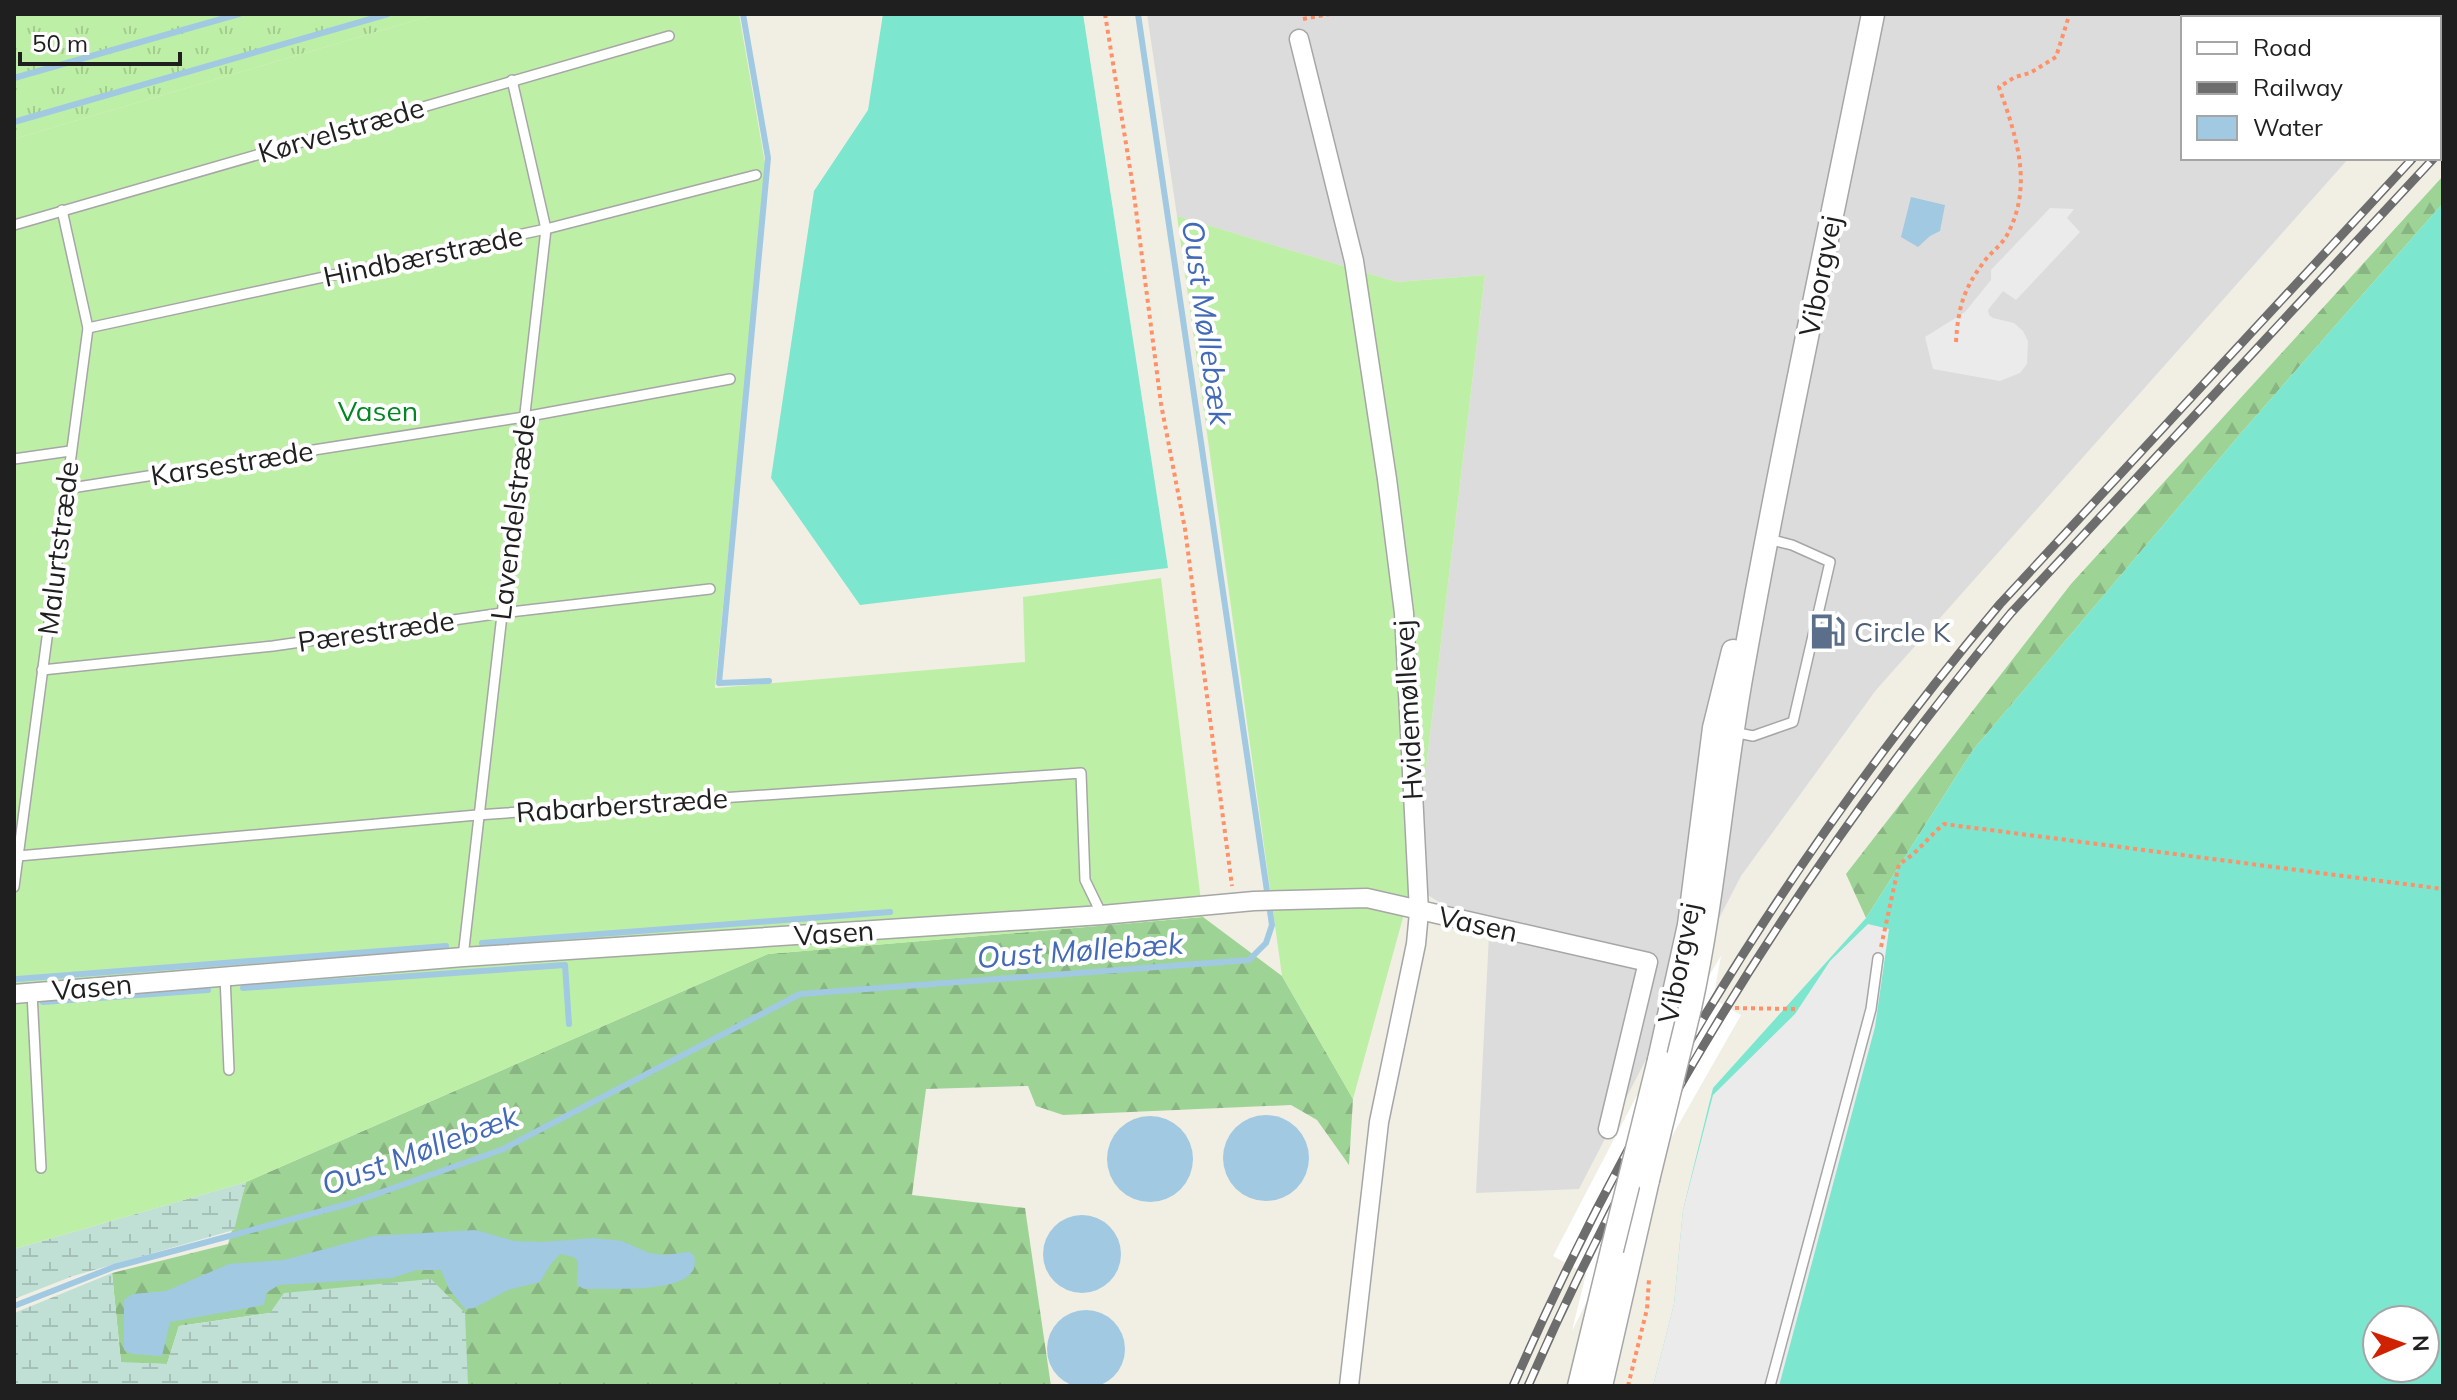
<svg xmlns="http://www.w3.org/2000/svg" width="2457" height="1400" viewBox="0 0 2457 1400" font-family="Mulish,sans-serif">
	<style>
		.residential { fill: #dddcdc }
		.grass { fill: url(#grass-tufts) }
		.forest { fill: url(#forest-firs) }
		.wetland { fill: url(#wetland-marsh) }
		.garden { fill: #beefa6 }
		.pitch { fill: #7ce6ce; fill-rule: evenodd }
		.parking { fill: #ebebeb }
		.water { fill: #a1c9e2 }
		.pier { fill: #fff }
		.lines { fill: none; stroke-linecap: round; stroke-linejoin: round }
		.stream { stroke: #a1c9e2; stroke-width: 6 }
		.service-casing { stroke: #a6a6a6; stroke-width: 12 }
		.minor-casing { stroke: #a6a6a6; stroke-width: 21 }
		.tertiary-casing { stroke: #a6a6a6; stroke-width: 25 }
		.path { stroke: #ff9067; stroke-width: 4; stroke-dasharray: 4 4; stroke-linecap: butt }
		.service { stroke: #fff; stroke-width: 9 }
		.minor { stroke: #fff; stroke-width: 18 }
		.tertiary { stroke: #fff; stroke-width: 22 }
		.rail-casing { stroke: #6d6d6d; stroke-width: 9 }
		.rail { stroke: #fff; stroke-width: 6; stroke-dasharray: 18; stroke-linecap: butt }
		.tertiary-bridge-casing { stroke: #a6a6a6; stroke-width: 25; stroke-linecap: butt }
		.tertiary-bridge { stroke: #fff; stroke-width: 22 }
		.labels { text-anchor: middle; stroke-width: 8; stroke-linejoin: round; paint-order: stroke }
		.street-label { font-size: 28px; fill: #1f1f1f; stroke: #fff }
		.park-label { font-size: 28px; fill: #038723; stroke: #fff }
		.service-label { font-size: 28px; fill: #4e5e75; stroke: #fff; text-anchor: start }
		.water-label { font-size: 30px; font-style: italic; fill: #436ab7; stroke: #fff }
	</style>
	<defs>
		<pattern id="grass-tufts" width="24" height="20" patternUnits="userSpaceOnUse" patternTransform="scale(2)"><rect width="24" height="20" fill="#beefa6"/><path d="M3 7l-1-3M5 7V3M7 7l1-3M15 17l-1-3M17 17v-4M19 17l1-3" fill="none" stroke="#a3cc8e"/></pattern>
		<pattern id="forest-firs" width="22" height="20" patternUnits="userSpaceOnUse" patternTransform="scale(2)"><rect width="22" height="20" fill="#9ed396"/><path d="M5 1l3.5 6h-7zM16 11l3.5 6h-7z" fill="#88b581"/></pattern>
		<pattern id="wetland-marsh" width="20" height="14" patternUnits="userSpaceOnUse" patternTransform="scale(2)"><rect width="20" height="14" fill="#c0e0d6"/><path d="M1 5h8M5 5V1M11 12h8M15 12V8" fill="none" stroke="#a5c0b7"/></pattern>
	</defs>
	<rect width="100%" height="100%" fill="#f1efe4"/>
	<polygon class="residential" points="1147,14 2443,14 2443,52 2439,57 2439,18 2183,18 2183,158 2349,158 1876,690 1741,876 1579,1189 1476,1193 1489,934 1412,885 1485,275 1397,282 1177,216"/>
	<polygon class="grass" points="14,14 437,14 14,139"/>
	<g class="forest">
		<polygon points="2443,176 2443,203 2242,432 1973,750 1866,918 1846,874 2071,584"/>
		<polygon points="1203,917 1282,976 1353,1099 1349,1165 1317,1120 1291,1105 1063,1115 1036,1106 1028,1086 926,1089 912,1195 1025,1208 1051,1386 468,1386 468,1382 270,1313 179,1326 167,1364 121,1363 112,1273 228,1244 246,1182 768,954"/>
	</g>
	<g class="wetland">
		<polygon points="246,1182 234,1230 73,1276 14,1299 14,1249"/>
		<polygon points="112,1273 121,1362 167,1364 179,1326 270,1313 284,1293 431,1279 465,1313 468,1386 14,1386 14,1313"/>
	</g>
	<g class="garden">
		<polygon points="437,14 739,14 766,169 715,688 1025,662 1023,597 1161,578 1203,917 768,954 246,1182 14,1249 14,139"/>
		<polygon points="1177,216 1397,282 1485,275 1412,885 1353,1099 1282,976"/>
	</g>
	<g class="pitch">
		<polygon points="883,14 1083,14 1168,568 860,605 771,478 814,191 868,110"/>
		<path d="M2443 203V1386H1653L1674 1304 1683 1210 1713 1088 1866 918 1973 750 2242 432ZM2377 1320H2425V1368H2377Z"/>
	</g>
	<g class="parking">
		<polygon points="2050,208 2074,209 2067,218 2080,232 2016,300 2003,291 1988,310 1989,315 1993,318 2014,323 2023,331 2028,341 2027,364 2020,373 2000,381 1933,369 1925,337 1965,312 1991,280 1991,270"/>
		<polygon points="1868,924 1889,929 1875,1027 1779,1386 1653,1386 1674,1304 1683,1210 1713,1095 1795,1014 1830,961"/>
	</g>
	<g class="water">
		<polygon points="1911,197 1945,205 1940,231 1930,236 1918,247 1901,237"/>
		<circle cx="1266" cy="1158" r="43"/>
		<circle cx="1150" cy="1159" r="43"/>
		<circle cx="1082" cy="1254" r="39"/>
		<path d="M475 1230 514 1241 543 1242 593 1238 622 1241 649 1253 665 1255 689 1252 694 1255C695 1261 696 1268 691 1273 675 1293 609 1288 584 1289L577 1285 578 1262 574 1257 560 1254 550 1265 540 1282 508 1290 474 1308 465 1309 449 1289 441 1270H417L392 1278 279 1285 266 1293 264 1305 170 1322 162 1356 132 1354 124 1350V1300L133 1294 166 1291 229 1264 284 1260 373 1236Z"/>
		<circle cx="1086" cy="1349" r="39"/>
	</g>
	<polygon class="pier" points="1721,956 1713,999 1741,1015 1655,1166 1572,1331 1586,1274 1553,1256 1635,1099"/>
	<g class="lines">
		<g class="stream">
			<polyline points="743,14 768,158 719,683 769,681"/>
			<polyline points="14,78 239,14"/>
			<polyline points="14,122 388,14"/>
			<polyline points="482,943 890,912"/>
			<polyline points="17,979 446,946"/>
			<polyline points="243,988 565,965 569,1024"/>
			<polyline points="43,1002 208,990"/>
			<polyline points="14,1306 114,1267 348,1204 501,1150 800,994 1249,960 1266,943 1272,925 1138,14"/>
		</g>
		<defs>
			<g id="service">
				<polyline points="14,225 669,36"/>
				<polyline points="88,328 546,229 756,175"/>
				<polyline points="14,459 70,451"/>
				<polyline points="65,489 524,417 730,379"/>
				<polyline points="42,670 273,646 502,613 710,589"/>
				<polyline points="1733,732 1753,736 1793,722 1830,562 1792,545 1768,539"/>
				<polyline points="18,856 477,815 1081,773 1085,880 1102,915"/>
				<polyline points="14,887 88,328 62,210"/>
				<polyline points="463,957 546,229 512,80"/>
				<polyline points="225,976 229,1070"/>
				<polyline points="32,993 41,1168"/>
				<polyline points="1770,1386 1871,1009 1878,958"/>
			</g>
			<g id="minor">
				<polyline points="1299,39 1354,261 1387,479 1404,613 1419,912 1416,944 1379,1122 1349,1386"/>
				<polyline points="14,994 463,957 1102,915 1254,901 1367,898 1648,962 1608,1129"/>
			</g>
			<g id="tertiary">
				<path d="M1690 1008C1714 898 1722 785 1742 673 1781 453 1829 234 1873 14"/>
				<polyline points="1659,1060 1689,925 1714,728 1733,651"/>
				<polyline points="1579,1386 1612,1250"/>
				<polyline points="1601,1386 1648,1180"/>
			</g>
		</defs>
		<use href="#service" class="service-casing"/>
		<use href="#minor" class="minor-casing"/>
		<use href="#tertiary" class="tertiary-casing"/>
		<g class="path">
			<polyline points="1105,14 1133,187 1161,404 1185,529 1232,886"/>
			<polyline points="1303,19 1330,14"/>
			<path d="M1956 342C1958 309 1963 290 1983 263 1990 253 2001 246 2007 235 2034 185 2016 136 1999 87L2015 77 2030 73 2056 57 2068 19"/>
			<path d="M1881 947 1899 864C1917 854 1928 837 1944 824L2443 889"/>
			<polyline points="1735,1008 1798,1009"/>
			<polyline points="1628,1386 1647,1309 1649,1279"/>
		</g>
		<use href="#service" class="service"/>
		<use href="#minor" class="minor"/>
		<use href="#tertiary" class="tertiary"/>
		<defs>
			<g id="rail">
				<polyline points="2439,130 2443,126"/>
				<path d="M1513 1386C1636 1104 1802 840 2000 604L2413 158"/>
				<path d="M1528 1386C1650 1106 1816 848 2011 613L2434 158"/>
			</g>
		</defs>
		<use href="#rail" class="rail-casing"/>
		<use href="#rail" class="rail"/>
		<defs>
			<g id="tertiary-bridge">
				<polyline points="1648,1180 1690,1008"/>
				<polyline points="1612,1250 1659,1060"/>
			</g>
		</defs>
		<use href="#tertiary-bridge" class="tertiary-bridge-casing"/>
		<use href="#tertiary-bridge" class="tertiary-bridge"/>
	</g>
	<defs>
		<symbol id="fuel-bare" viewBox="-9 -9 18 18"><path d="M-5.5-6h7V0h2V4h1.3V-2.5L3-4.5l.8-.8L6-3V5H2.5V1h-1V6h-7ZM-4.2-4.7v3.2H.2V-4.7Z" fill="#5c6f8a" stroke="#fff" stroke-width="2.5" paint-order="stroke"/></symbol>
	</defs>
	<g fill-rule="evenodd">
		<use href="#fuel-bare" x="1802" y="606" width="51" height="51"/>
	</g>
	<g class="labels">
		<g class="street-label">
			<text transform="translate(341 130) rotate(-16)" y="10">Kørvelstræde</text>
			<text transform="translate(423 256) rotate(-12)" y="10">Hindbærstræde</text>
			<text transform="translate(1820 276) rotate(-79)" y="10">Viborgvej</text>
			<text transform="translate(232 463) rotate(-9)" y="10">Karsestræde</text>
			<text transform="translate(513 517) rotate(-83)" y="10">Lavendelstræde</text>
			<text transform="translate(58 548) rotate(-83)" y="10">Malurtstræde</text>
			<text transform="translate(376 631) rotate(-8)" y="10">Pærestræde</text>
			<text transform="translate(1408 710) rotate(-93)" y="10">Hvidemøllevej</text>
			<text transform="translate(622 805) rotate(-4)" y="10">Rabarberstræde</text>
			<text transform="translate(1478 924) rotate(12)" y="10">Vasen</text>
			<text transform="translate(834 933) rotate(-4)" y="10">Vasen</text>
			<text transform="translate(1679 963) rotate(-79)" y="10">Viborgvej</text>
			<text transform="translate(92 987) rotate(-5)" y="10">Vasen</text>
		</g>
		<g class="park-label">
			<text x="378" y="421">Vasen</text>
		</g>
		<g class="service-label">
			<text x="1854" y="642">Circle K</text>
		</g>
		<g class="water-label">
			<text transform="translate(1206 323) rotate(82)" y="10">Oust Møllebæk</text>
			<text transform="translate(1080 951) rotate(-4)" y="10">Oust Møllebæk</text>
			<text transform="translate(420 1151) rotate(-20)" y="10">Oust Møllebæk</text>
		</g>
	</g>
	<rect width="2457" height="1400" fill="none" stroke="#1f1f1f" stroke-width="32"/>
	<rect x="2181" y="16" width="260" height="144" fill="#ffffff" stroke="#a5a5a5" stroke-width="2"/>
	<rect x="2197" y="42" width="40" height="12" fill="#ffffff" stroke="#a5a5a5" stroke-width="2"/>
	<text x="2253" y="56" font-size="24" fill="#1f1f1f">Road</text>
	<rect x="2197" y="82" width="40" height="12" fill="#6d6d6d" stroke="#a5a5a5" stroke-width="2"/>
	<text x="2253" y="96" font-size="24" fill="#1f1f1f">Railway</text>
	<rect x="2197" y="116" width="40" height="24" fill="#a1c9e2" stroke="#a5a5a5" stroke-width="2"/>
	<text x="2253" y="136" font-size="24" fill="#1f1f1f">Water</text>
	<g transform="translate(2401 1344) rotate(88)"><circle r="38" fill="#ffffff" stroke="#a5a5a5" stroke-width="2"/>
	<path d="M0-6L14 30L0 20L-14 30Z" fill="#ce2200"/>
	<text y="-12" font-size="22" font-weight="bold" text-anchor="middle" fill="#1f1f1f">N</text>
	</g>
	<path d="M20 52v12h160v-12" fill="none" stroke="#1f1f1f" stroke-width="4"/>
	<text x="32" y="52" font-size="24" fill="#1f1f1f" stroke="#ffffff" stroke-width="6" paint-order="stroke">50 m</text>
</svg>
